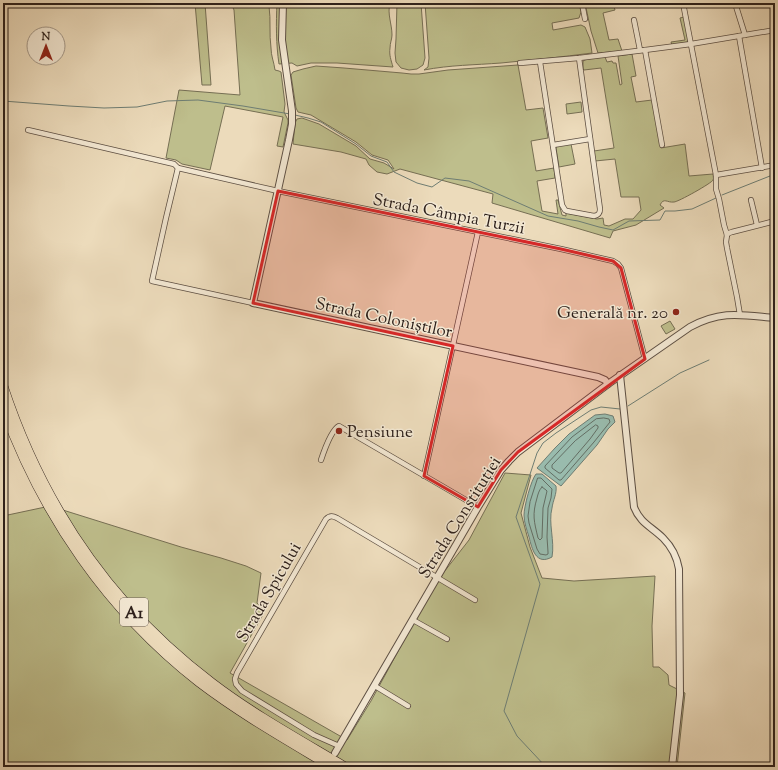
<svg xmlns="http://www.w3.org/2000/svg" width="778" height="770" viewBox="0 0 778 770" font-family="'Sorts Mill Goudy',serif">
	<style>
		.green { fill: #bebe8c; stroke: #766f54 }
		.water { fill: #99bbad; stroke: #6e7d73 }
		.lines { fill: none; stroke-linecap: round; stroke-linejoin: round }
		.shore { stroke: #636e64; stroke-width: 1 }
		.stream { stroke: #6e7d73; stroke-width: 1 }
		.minor-casing { stroke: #5d4f43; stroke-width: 6 }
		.tertiary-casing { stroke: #5d4f43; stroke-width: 8 }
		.motorway-casing { stroke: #2d201b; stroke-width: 10 }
		.minor { stroke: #f3e8d3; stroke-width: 4.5 }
		.tertiary { stroke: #f3e8d3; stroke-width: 6 }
		.motorway { stroke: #ecdbbb; stroke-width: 9 }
		.marked { fill: #d62828; fill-opacity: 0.2; stroke: #d62828; stroke-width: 3; stroke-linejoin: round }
		.poi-dot { fill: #8f2418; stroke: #f3e8d3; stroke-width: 1.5 }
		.labels { text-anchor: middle; stroke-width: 3; stroke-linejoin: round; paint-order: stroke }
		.shield { fill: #f3e8d3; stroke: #685c52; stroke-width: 1 }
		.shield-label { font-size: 16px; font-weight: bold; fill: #2d201b }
		.street-label { font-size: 17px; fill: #2d201b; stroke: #f3e8d3 }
		.poi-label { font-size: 17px; fill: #2d201b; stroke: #f3e8d3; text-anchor: end }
	</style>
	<rect width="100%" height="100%" fill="#ecdbbb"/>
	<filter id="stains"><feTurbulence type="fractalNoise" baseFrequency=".005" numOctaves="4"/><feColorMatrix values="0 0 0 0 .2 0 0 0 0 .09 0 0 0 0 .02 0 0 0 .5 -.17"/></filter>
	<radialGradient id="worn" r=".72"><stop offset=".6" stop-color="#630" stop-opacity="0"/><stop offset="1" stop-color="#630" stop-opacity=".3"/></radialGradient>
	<g class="green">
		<polygon points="195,3 205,3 211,85 202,85"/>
		<path d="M231 3H268L269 6C271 20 269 34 271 48 271 56 274 62 275 70L279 71 281 72 285 104 284 112 288 120V123L283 147 277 146 283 117 225 106 210 170 182 164 176 160 166 158 179 90 240 95 234 10Z"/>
		<path d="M277 3H390C387 14 392 24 392 35 392 39 390 43 390 48 389 55 391 60 393 67L337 63H311L297 66 292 63 279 64C276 44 276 24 277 3Z"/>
		<polygon points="397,3 421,3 425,58 423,65 417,69 409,70 401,68 396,62 395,53 396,39"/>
		<path d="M425 3H440L441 7 464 3H546L547 4 552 3H579L581 12 579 18 552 23 553 30 581 25 585 27 590 39 592 53C562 57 531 60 501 63 475 65 450 65 424 70L428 67 429 58Z"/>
		<polygon points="585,3 613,3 615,10 603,13 609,40 618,39 622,51 598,53 591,31"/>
		<polygon points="684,17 688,39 688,42 672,45 671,42 685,40 680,18"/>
		<path d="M632 54 636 76 631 77 636 102 652 100 661 148 685 144 689 176 713 174C713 175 714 179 713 180 712 183 678 202 674 202 667 203 664 197 660 205L664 208 636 225 613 231 610 238 492 203 493 194 400 169 387 174 377 172 369 165 366 159 341 152 293 144 295 123 297 119 302 118 319 124 356 146 370 159 384 163 394 169 388 160 372 155 356 142 311 115 298 112 296 108 291 75 293 72 303 69 316 66 344 68 402 73 411 74H419L448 70 518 65 526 110 543 108 548 138 531 141 536 171 554 168 555 178 537 181 542 211 558 214 556 200H558L562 215 566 216V213L597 219 603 218 604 225 609 226 625 219H633L641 210 639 197H621L615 159 595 161 594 151 614 148 601 68 584 70 583 69V61L587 59 605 57 607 62 612 61 613 63H616L620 85 622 84 618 56Z"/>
		<polygon points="581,102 582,112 567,114 566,104"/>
		<polygon points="571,144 575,164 559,167 556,148 557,146"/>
		<polygon points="670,321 675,329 666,334 661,326"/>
		<polygon points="505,473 531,475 521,513 530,547 542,578 574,581 655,576 652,626 653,667 659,667 668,675 669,685 685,693 677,767 3,767 3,516 50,506 181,547 221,558 246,566 261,573 257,603 265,611 230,673 347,740 371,701 421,609 444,572 469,540"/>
	</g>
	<g class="water">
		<polygon points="605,414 613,416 615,422 608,429 597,445 561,486 537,468 555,448 569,434 595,415"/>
		<path d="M536 474H542L556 486C557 494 553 500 552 508 548 523 555 541 552 557 536 566 532 549 529 537 527 530 524 523 524 515 524 507 531 480 536 474Z"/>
	</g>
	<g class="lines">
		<g class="shore">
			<polygon points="604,418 609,419 610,422 594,442 561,480 559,480 545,468 545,466 572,437 596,419"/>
			<polygon points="596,425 598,426 598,428 590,439 561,473 559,473 552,468 552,465 575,441"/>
			<polygon points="538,478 541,478 552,489 551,498 548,508 547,537 548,552 548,554 546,555 540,554 537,549 529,523 528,516 530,502"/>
			<path d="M542 487 546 490 547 491 543 508 542 538 540 540 538 538C534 521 532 515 537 498 538 494 539 490 542 487Z"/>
		</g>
		<g class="stream">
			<polyline points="3,101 69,106 104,108 137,107 167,101 198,100 243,106 290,114"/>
			<polyline points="295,115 308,118 321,122 356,144 371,156 387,162 394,172 417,183 432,187 445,178 469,181 548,216 578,221 599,227 613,230 629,221 660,220 665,211 675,211 692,209 716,198"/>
			<polyline points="722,195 775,174"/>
			<polyline points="628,406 680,373 709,360"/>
			<polyline points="546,767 517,736 504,711 540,584 516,517 537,453 543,443 556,433 591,410 601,407 620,409"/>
		</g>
		<defs>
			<g id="minor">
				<polyline points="582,3 585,19"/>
				<polyline points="683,3 716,175 716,189 719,199 724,225 727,235 726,242 727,248 737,297 740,315"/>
				<polyline points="735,3 745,35"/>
				<polyline points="634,20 640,50"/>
				<polyline points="739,36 762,168"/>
				<polyline points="645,50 662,145"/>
				<path d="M540 62 562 205 565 210 567 211 594 216C599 215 600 213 600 209L579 58"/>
				<polyline points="520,63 579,58 645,50 691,44 775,30"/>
				<polyline points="28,130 174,164 178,168 278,191 561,249 613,261 618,264 621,268 645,359"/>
				<polyline points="553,145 590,139"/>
				<polyline points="178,168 166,218 152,281 253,303"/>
				<polyline points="716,175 775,165"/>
				<polyline points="751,200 757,225"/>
				<polyline points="727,235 729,233 732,232 775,221"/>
				<path d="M321 460C324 451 331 430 339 426L478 507"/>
				<polyline points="424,476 478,232"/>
				<polyline points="413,620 447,639"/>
				<polyline points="375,686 408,706"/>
				<path d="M339 746 314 735 242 691 236 684 235 679 237 673 326 519C330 515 333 516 337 518L475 600"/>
			</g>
			<g id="tertiary">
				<polyline points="283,3 282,40 292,111 292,124 289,140 253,303 598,377 605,380 608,384"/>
				<path d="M620 375 634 507C640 523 652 527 663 538 672 547 677 557 679 569L680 695 672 767"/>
				<path d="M335 753 478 507 501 470 509 461 518 452 608 384 690 327C722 310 741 315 775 318"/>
			</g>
			<g id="motorway">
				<path d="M3 386C43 507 110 606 212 683 254 715 300 740 345 767"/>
				<path d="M3 407C42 515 108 611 199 682 241 714 287 740 332 767"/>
			</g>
		</defs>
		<use href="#minor" class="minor-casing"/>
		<use href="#tertiary" class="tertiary-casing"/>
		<use href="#motorway" class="motorway-casing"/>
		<use href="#minor" class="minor"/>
		<use href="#tertiary" class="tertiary"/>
		<use href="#motorway" class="motorway"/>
	</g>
	<path class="marked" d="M278 191 561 249 613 261 621 268 645 359 518 452 501 470 478 507 424 476 453 346 253 303Z"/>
	<g class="poi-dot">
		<circle cx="676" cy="312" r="4"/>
		<circle cx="339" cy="431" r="4"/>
	</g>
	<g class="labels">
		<rect class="shield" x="120" y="598" width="28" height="28" rx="3"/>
		<g class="shield-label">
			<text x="134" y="618">A1</text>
		</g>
		<g class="street-label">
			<text transform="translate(449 213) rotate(11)" y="6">Strada Câmpia Turzii</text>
			<text transform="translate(384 317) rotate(12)" y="6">Strada Coloniștilor</text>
			<text transform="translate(459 517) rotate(-58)" y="6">Strada Constituției</text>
			<text transform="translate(268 592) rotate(-60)" y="6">Strada Spicului</text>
		</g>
		<g class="poi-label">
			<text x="668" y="318">Generală nr. 20</text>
			<text x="347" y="437" text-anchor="start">Pensiune</text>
		</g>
	</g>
	<rect width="778" height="770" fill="none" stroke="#ecdbbb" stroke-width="16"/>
	<rect x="4" y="4" width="770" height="762" fill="none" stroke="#2d201b" stroke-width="2"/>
	<rect x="8" y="8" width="762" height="754" fill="none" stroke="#2d201b"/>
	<g transform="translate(46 46)"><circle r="19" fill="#f3e8d3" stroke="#a49889"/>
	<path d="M0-3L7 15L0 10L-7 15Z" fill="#8f2418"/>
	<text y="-6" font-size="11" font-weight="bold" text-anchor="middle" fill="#2d201b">N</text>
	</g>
	<rect width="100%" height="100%" filter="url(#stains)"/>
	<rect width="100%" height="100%" fill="url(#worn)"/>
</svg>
